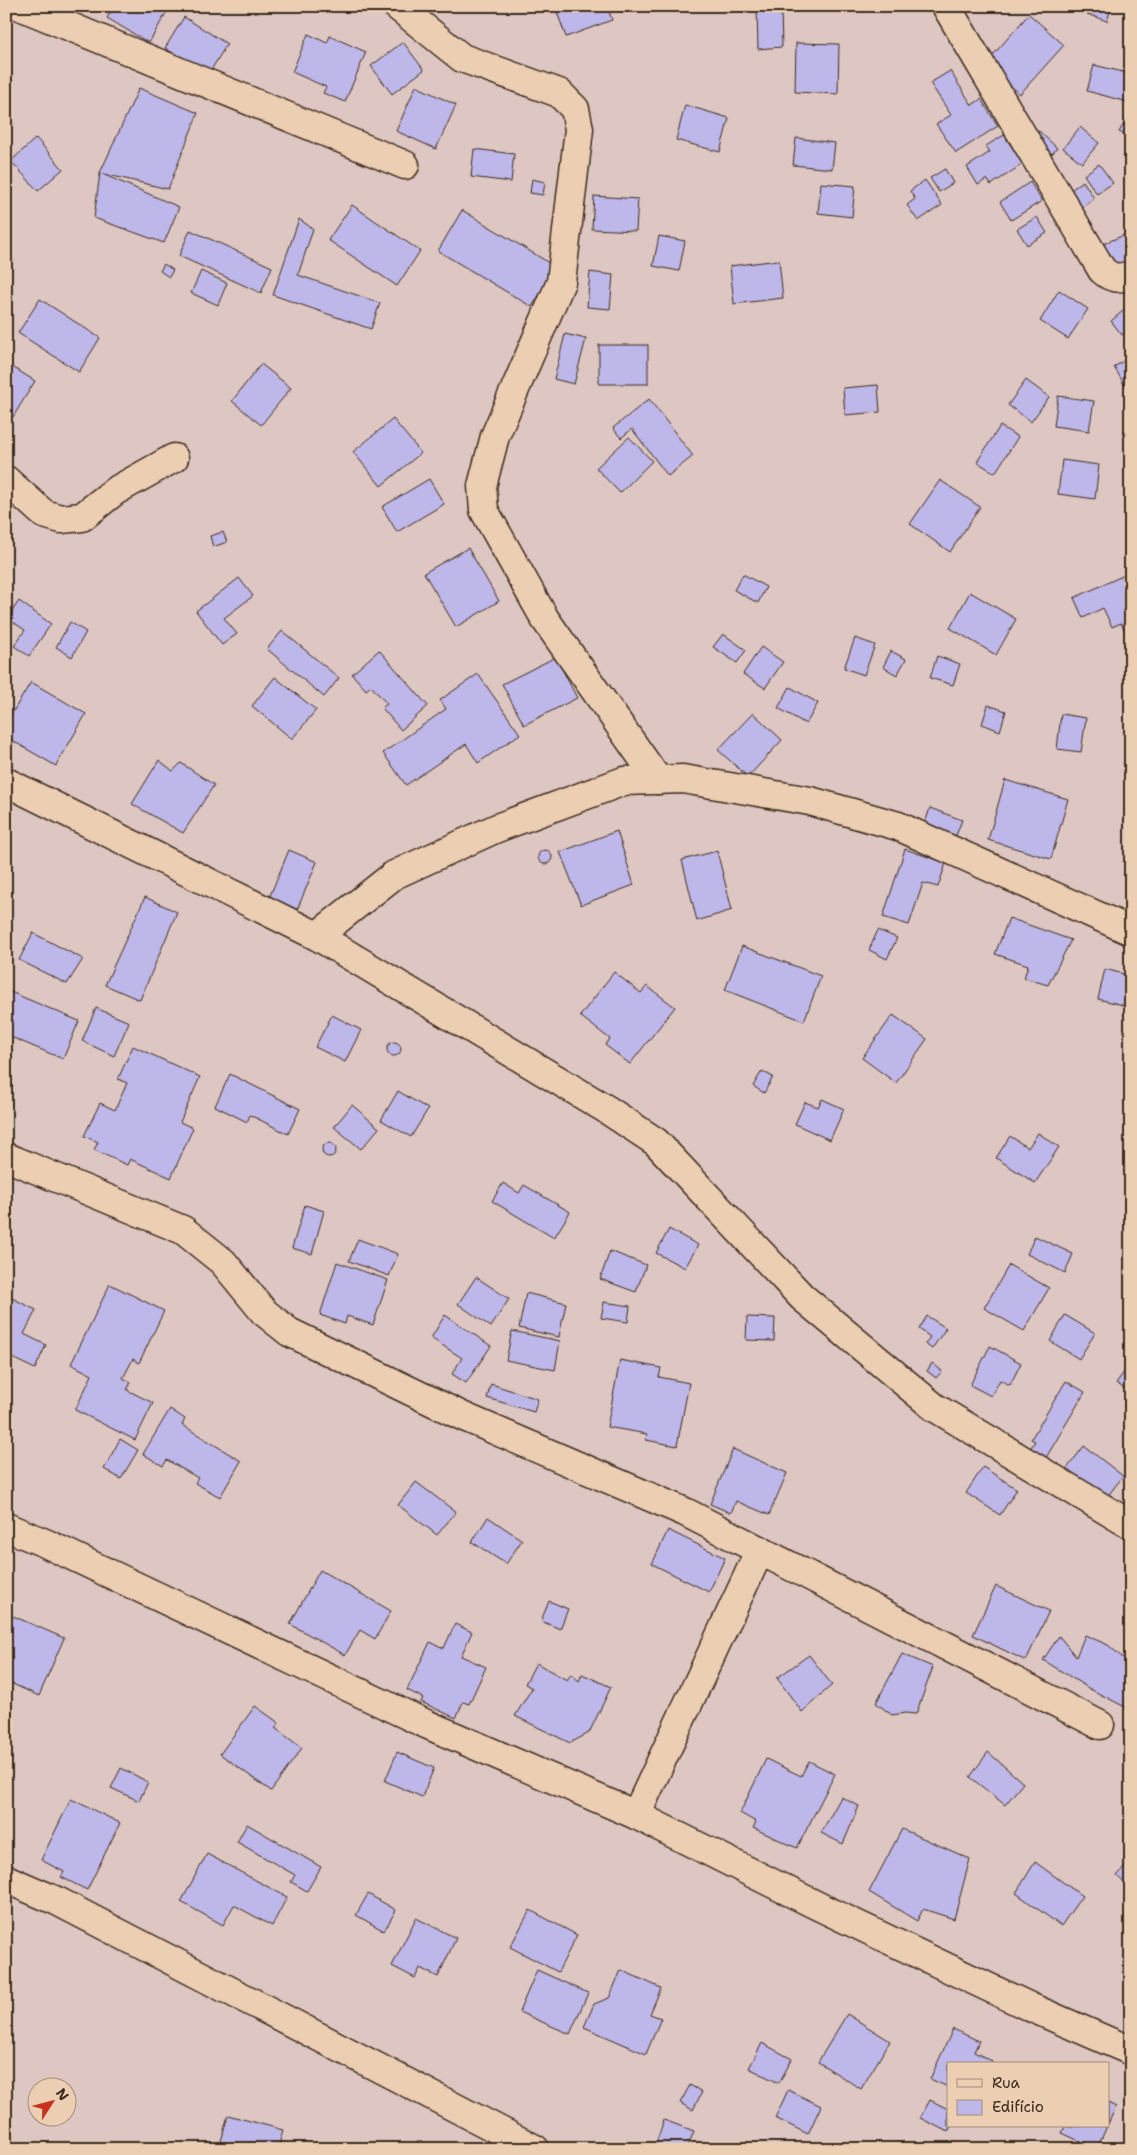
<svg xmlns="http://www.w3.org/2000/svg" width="1137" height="2155" viewBox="0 0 1137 2155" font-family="'Shantell Sans',sans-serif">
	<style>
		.building { fill: #beb7e9; stroke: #3b2a1e }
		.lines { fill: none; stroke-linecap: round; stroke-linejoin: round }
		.minor-casing { stroke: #3b2a1e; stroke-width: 31 }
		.minor { stroke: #ecceb2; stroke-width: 28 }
	</style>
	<rect width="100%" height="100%" fill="#dec7c2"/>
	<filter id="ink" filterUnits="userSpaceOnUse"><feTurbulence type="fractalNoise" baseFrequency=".02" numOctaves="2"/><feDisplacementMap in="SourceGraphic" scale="10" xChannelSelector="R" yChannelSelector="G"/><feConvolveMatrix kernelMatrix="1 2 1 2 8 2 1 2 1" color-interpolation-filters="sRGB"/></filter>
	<g filter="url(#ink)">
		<g class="building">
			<polygon points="114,6 170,6 149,43 107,18"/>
			<polygon points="573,6 607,6 612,20 566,37 557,12"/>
			<polygon points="1089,6 1112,6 1107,21 1087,14"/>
			<polygon points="781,9 782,47 758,49 757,10"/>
			<polygon points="1029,14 1064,45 1020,94 986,63"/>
			<polygon points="184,17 227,44 208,75 165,48"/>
			<polygon points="308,34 327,43 330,36 366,52 345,102 323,93 326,87 292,72"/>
			<polygon points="403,42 424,70 392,94 371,66"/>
			<polygon points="796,43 839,44 838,94 795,92"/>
			<polygon points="1094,65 1131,74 1131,103 1087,91"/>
			<polygon points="950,71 972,105 981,99 998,126 956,153 936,124 951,115 930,83"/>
			<polygon points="416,86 456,105 436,149 396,131"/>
			<polygon points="139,88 198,113 168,189 100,173"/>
			<polygon points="685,105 729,118 720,152 676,140"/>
			<polygon points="1129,115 1131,116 1131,138 1119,132"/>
			<polygon points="1080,127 1099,143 1082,163 1063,148"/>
			<polygon points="1039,131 1057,148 1052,154 1035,138"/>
			<polygon points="1004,135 1023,164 991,185 987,179 978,185 967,167 990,152 986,146"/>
			<polygon points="36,138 63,169 38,191 11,161"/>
			<polygon points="796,138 835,143 832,169 793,165"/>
			<polygon points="474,149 514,154 511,182 471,177"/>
			<polygon points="1099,164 1113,183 1097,194 1084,175"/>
			<polygon points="945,169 953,183 939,192 930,178"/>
			<polygon points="100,173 179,207 164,243 94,218"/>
			<polygon points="532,179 545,182 543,195 530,193"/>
			<polygon points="925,180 942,205 918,221 907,205 915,199 910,191"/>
			<polygon points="1083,181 1094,198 1079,210 1067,193"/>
			<polygon points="1030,182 1042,201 1011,220 1000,202"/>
			<polygon points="821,183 855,186 852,217 818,213"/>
			<polygon points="594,196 638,199 636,231 592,229"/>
			<polygon points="352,205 420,251 397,286 328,240"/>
			<polygon points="462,210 556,267 532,307 438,251"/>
			<polygon points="1037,217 1047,233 1027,245 1017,229"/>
			<polygon points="299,219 313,229 298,275 380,303 371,329 273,295"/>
			<polygon points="190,230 272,267 261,293 179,256"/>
			<polygon points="1131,232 1131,267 1116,274 1103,244"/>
			<polygon points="659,236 685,241 679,271 653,266"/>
			<polygon points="779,260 783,298 734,304 730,266"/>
			<polygon points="164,264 173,270 169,277 160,271"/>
			<polygon points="201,271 227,283 218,305 191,293"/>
			<polygon points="590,272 613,275 610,309 587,307"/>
			<polygon points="1059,290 1088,309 1068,339 1040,321"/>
			<polygon points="40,299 100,338 79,372 18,333"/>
			<polygon points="1130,305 1131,327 1122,335 1111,321"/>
			<polygon points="565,334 586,339 574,384 554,379"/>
			<rect x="599" y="345" width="49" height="39"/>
			<polygon points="1131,356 1131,385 1126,387 1114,367"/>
			<polygon points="6,363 35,381 13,417 6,412"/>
			<polygon points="261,364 291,388 261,425 232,401"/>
			<polygon points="1026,380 1049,397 1031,422 1008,405"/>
			<polygon points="878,385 880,412 845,415 843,388"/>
			<polygon points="1058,396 1094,401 1089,431 1054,426"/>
			<polygon points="649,399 693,456 668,476 632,429 621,438 613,428"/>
			<polygon points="393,419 421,453 381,486 353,452"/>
			<polygon points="1000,426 1018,437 995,473 977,462"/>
			<polygon points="629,437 652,461 620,493 596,468"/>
			<polygon points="1062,460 1099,465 1095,499 1058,494"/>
			<polygon points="429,479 444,504 397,532 382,507"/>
			<polygon points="940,480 980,507 950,552 910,524"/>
			<polygon points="223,532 227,542 213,547 210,536"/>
			<polygon points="468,548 499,601 456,627 424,573"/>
			<polygon points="1131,572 1131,634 1127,636 1121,623 1112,627 1103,608 1083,618 1074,598"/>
			<polygon points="743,574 766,587 758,603 734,590"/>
			<polygon points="239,578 253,596 224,618 237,634 222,645 196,611"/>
			<polygon points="970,592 1016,619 996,655 950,628"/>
			<polygon points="19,601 51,624 29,656 14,646 25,630 7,618"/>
			<polygon points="70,622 86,632 72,657 56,647"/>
			<polygon points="282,631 339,678 324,697 267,649"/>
			<polygon points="723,634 746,650 737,663 713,647"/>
			<polygon points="855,638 875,645 864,675 844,668"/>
			<polygon points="761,647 783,662 765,688 743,674"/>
			<polygon points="379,650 428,706 401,730 382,708 387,704 371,686 366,690 352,674"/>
			<polygon points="891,651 906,659 897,675 883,667"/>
			<polygon points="937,656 960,664 953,685 930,678"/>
			<polygon points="556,657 577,698 524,725 502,684"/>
			<polygon points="478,674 520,734 478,763 466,744 406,785 383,753 446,709 440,700"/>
			<polygon points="275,677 316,710 292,739 252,706"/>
			<polygon points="31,682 86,714 56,766 6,737 6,723"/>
			<polygon points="790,687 818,703 806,724 778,708"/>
			<polygon points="988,705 1006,711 1000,731 982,724"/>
			<polygon points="753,713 782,740 748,777 718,750"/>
			<polygon points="1061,714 1086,718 1081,752 1057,749"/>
			<polygon points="159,760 173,771 181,763 214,785 183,833 132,804"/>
			<polygon points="1005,780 1068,799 1051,859 988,840"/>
			<polygon points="930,808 962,820 955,838 924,826"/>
			<polygon points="617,831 634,885 581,905 560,852"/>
			<polygon points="905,849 946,863 938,887 923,883 909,925 883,917"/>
			<circle cx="545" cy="857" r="7"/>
			<polygon points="289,850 317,862 297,910 269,898"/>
			<polygon points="717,851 732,910 697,921 682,860"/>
			<polygon points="145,897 177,912 140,1000 105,985"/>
			<polygon points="1009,918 1071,940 1048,985 1024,978 1028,965 995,954"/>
			<polygon points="878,930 897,938 887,959 869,950"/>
			<polygon points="33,933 83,959 67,984 19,960"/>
			<polygon points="742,946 821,976 804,1021 725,990"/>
			<polygon points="1105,969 1131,976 1131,1007 1098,999"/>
			<polygon points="614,972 641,993 647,986 675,1007 630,1064 605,1045 610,1039 580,1016"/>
			<polygon points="6,990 79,1021 63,1059 6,1035"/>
			<polygon points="96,1008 129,1022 114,1056 82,1041"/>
			<polygon points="332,1015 361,1030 345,1062 315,1047"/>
			<polygon points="893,1015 927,1039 896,1083 862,1058"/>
			<circle cx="394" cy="1049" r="7"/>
			<polygon points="133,1046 200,1077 180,1122 193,1128 171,1178 130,1159 127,1165 94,1150 98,1142 84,1136 100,1103 115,1110 127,1083 118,1079"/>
			<polygon points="762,1071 773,1077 764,1093 753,1086"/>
			<polygon points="230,1074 300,1109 288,1134 250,1115 247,1122 215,1106"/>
			<polygon points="398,1091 428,1109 411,1137 381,1120"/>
			<polygon points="822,1099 844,1109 830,1140 795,1124 805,1102 818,1107"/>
			<polygon points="352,1105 379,1128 361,1149 334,1127"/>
			<polygon points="1038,1133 1059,1147 1035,1183 996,1158 1010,1136 1028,1148"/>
			<circle cx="329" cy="1150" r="7"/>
			<polygon points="503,1183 519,1193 524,1185 570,1212 554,1238 492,1201"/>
			<polygon points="305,1205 324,1211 312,1254 292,1248"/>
			<polygon points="669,1229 698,1245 685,1268 656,1253"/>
			<polygon points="1035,1236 1073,1254 1065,1273 1027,1254"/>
			<polygon points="358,1239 398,1254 389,1276 349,1261"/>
			<polygon points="610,1251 646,1265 636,1292 600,1279"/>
			<polygon points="337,1262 388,1280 373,1325 347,1316 345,1324 320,1315"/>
			<polygon points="1009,1265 1049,1288 1024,1331 984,1308"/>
			<polygon points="476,1277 509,1299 491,1327 458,1304"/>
			<polygon points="110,1284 164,1311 139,1363 133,1359 123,1378 131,1382 127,1390 153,1403 135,1440 75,1410 92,1375 71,1364"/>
			<polygon points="526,1293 566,1303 559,1337 519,1328"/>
			<polygon points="6,1295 36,1310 24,1334 46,1345 35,1369 6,1355 6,1346 13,1333 6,1330"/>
			<polygon points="604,1302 630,1306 628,1322 601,1318"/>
			<polygon points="445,1315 491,1346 466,1383 452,1374 462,1358 431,1338"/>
			<polygon points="1065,1315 1095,1333 1079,1359 1050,1341"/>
			<polygon points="927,1316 946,1328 932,1349 925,1344 930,1337 919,1329"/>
			<polygon points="747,1317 775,1318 774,1341 746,1340"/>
			<polygon points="512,1331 560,1341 555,1370 506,1360"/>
			<polygon points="990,1346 1021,1363 1010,1385 1000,1380 991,1396 970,1385"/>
			<polygon points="620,1360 661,1368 659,1377 689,1383 677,1446 646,1440 647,1434 607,1427"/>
			<polygon points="932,1363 942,1371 936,1378 927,1371"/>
			<polygon points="1131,1363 1131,1393 1116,1383"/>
			<polygon points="1066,1381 1085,1392 1044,1461 1028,1452 1035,1441 1031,1439"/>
			<polygon points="491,1384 538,1399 534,1412 487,1398"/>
			<polygon points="6,1403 13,1406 6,1421"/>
			<polygon points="170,1409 185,1419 182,1425 241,1461 220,1497 195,1483 198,1478 167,1460 163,1466 143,1454"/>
			<polygon points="120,1439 138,1450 121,1479 104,1469"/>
			<polygon points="1084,1446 1123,1476 1104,1501 1065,1471"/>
			<polygon points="733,1449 787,1473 769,1515 736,1501 731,1513 710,1504"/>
			<polygon points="983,1467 1017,1489 1000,1515 966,1493"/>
			<polygon points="416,1482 456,1512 437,1535 398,1505"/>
			<polygon points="488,1517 522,1540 506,1564 472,1542"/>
			<polygon points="668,1530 725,1558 709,1592 652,1564"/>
			<polygon points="320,1570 391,1611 375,1639 360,1630 345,1655 290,1624"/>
			<polygon points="996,1586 1049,1611 1026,1661 973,1635"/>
			<polygon points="549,1601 568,1609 560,1629 541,1621"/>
			<polygon points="6,1613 64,1638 39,1696 6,1681"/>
			<polygon points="455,1624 472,1632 461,1656 486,1667 469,1704 463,1702 456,1718 421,1702 423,1698 407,1690 430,1642 444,1648"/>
			<polygon points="1085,1635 1108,1645 1123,1658 1129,1651 1131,1653 1131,1710 1090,1689 1043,1660 1059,1636 1076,1657"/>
			<polygon points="902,1654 933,1667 916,1714 905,1713 892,1715 876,1703"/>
			<polygon points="809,1655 832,1685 802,1712 777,1678"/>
			<polygon points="536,1663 567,1680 571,1674 579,1681 582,1674 611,1687 589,1733 570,1743 515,1716 532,1688 525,1684"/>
			<polygon points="255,1706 279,1723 275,1728 302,1748 271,1791 220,1754"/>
			<polygon points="397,1752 434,1768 422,1797 385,1781"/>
			<polygon points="988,1752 1023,1783 1005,1805 970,1777"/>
			<polygon points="766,1759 801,1776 809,1761 835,1774 797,1848 753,1828 756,1822 740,1813"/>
			<polygon points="121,1768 148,1782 139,1801 111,1788"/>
			<polygon points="841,1797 859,1806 843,1844 821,1833"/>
			<polygon points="71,1799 120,1823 87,1890 61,1877 64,1872 41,1860"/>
			<polygon points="247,1824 321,1867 307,1891 291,1882 295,1875 237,1842"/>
			<polygon points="902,1829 970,1859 954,1919 923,1909 917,1921 869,1892"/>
			<polygon points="207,1854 287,1897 272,1926 234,1905 223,1925 181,1902"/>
			<polygon points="1131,1860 1131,1889 1117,1876"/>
			<polygon points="1035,1862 1082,1896 1061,1926 1016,1893"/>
			<polygon points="368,1894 396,1910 384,1931 356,1915"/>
			<polygon points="530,1910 577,1935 558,1972 510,1947"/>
			<polygon points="416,1918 456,1938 438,1977 420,1968 415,1978 392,1966"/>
			<polygon points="537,1970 588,1993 570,2034 519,2012"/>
			<polygon points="621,1970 661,1988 650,2014 661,2018 646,2054 584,2027 594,2004 609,1998"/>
			<polygon points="847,2014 890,2041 861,2089 818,2062"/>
			<polygon points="953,2029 979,2041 974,2052 992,2061 991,2064 948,2064 948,2087 930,2079"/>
			<polygon points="762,2043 792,2059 779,2083 749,2068"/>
			<polygon points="690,2085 702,2092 693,2110 680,2103"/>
			<polygon points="788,2090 821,2106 808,2134 775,2118"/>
			<polygon points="930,2100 948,2109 948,2126 951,2126 948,2132 920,2118"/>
			<polygon points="1108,2103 1116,2107 1108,2124"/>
			<polygon points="228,2115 283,2130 278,2149 219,2149"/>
			<polygon points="664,2120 694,2131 687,2149 654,2149"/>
			<polygon points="1065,2126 1107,2126 1097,2149 1062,2133"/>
		</g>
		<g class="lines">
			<defs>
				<g id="minor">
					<polyline points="20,6 405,165"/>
					<polyline points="397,6 462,58 559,93 575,109 579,129 561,282 495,436 482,486 484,510 545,619 658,780"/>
					<path d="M946 6 1102 270C1112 279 1118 279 1131 275"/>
					<polyline points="6,480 44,514 61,519 82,517 115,491 174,458"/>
					<polyline points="6,782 317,936 606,1109 656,1142 802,1297 934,1407 1131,1525"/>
					<polyline points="317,936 394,875 497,828 624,781 683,779 810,801 898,826 1131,931"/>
					<polyline points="6,1157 183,1230 223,1262 264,1312 289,1332 462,1416 685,1512 1100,1725"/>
					<polyline points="6,1527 45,1543 426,1724 636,1815 818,1906 1030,2007 1131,2051"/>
					<polyline points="636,1815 760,1550"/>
					<polyline points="6,1879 57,1901 535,2149"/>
				</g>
			</defs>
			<use href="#minor" class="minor-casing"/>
			<use href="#minor" class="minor"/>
		</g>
	</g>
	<rect width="1137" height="2155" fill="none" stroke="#ecceb2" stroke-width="25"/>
	<rect x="12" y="12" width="1112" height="2130" fill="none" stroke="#3b2a1e" stroke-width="2" filter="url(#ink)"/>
	<rect x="947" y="2062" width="162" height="65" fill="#ecceb2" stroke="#a58c77"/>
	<rect x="957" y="2079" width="25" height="8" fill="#ecceb2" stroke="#a58c77"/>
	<text x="992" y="2088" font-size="15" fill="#3b2a1e">Rua</text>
	<rect x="957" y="2100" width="25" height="15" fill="#beb7e9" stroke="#a58c77"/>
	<text x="992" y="2112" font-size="15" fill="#3b2a1e">Edifício</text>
	<g transform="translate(52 2102) rotate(54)"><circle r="24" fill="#ecceb2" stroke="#a58c77"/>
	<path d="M0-4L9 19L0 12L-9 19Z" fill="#c8321e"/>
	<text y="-8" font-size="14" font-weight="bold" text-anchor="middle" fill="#3b2a1e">N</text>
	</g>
</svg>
